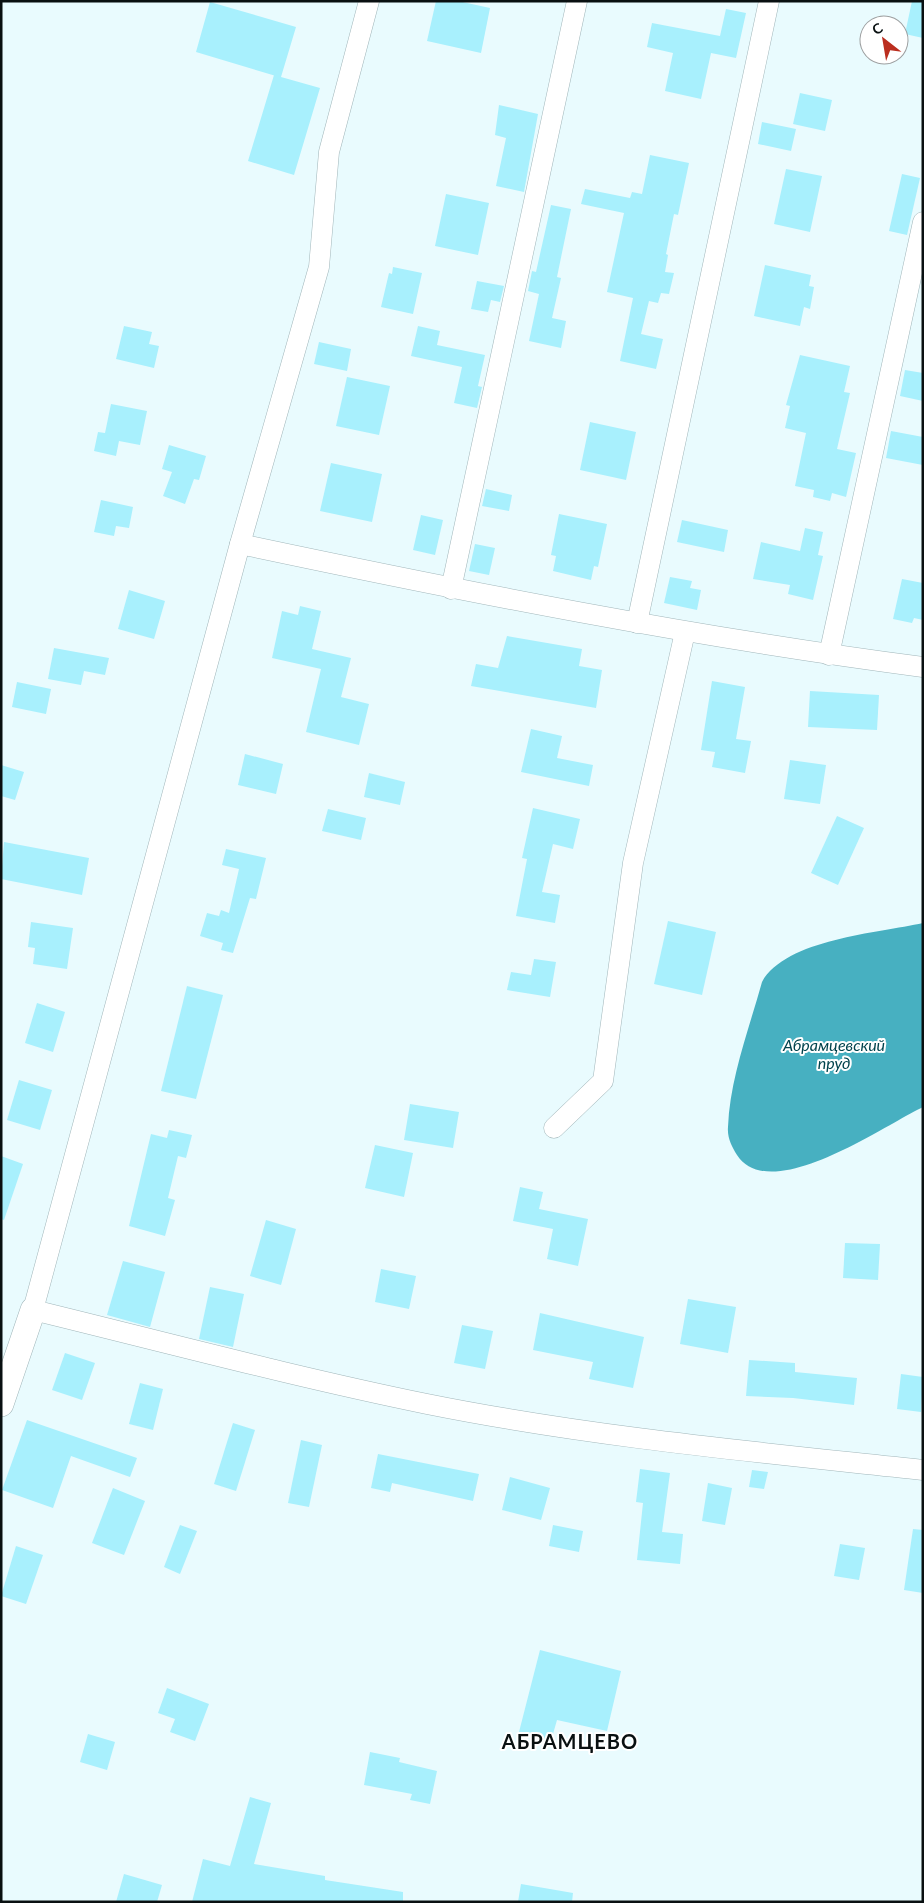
<svg xmlns="http://www.w3.org/2000/svg" width="924" height="1903" viewBox="0 0 924 1903" font-family="Lato,sans-serif">
	<style>
		.water { fill: #47b0c1 }
		.building { fill: #a8f0fd }
		.lines { fill: none; stroke-linecap: round; stroke-linejoin: round }
		.minor-casing { stroke: #a1b6ba; stroke-width: 21 }
		.tertiary-casing { stroke: #a1b6ba; stroke-width: 26 }
		.minor { stroke: #fff; stroke-width: 20 }
		.tertiary { stroke: #fff; stroke-width: 25 }
		.labels { text-anchor: middle; stroke-width: 4; stroke-linejoin: round; paint-order: stroke }
		.water-label { font-size: 16px; font-style: italic; fill: #00434d; stroke: #fff }
		.district-label { font-size: 20px; font-weight: bold; letter-spacing: 1px; fill: #091011; stroke: #fff }
	</style>
	<rect width="100%" height="100%" fill="#e9fbfe"/>
	<path class="water" d="M923 923V1107C885 1125 770 1206 737 1155 732 1147 727 1138 728 1127 730 1078 749 1029 762 982 786 939 878 933 923 923Z"/>
	<g class="building">
		<polygon points="436,1 458,1 490,8 481,53 427,41"/>
		<polygon points="912,1 923,1 923,38 905,34"/>
		<polygon points="210,2 296,27 281,77 320,88 294,175 248,161 274,75 276,76 196,52"/>
		<polygon points="726,9 746,13 736,58 711,53 701,99 665,91 673,53 647,47 652,23 720,36"/>
		<polygon points="800,93 832,100 825,131 793,124"/>
		<polygon points="499,105 538,114 524,192 496,186 506,138 495,135"/>
		<polygon points="762,122 796,129 791,151 758,144"/>
		<polygon points="650,155 689,163 678,215 674,214 666,254 668,255 665,272 674,273 669,294 661,293 658,303 649,301 641,334 663,339 656,369 620,361 633,298 607,292 624,213 581,204 585,189 630,198 632,192 642,194"/>
		<polygon points="786,169 822,176 810,232 774,224"/>
		<polygon points="902,174 920,178 907,235 889,231"/>
		<polygon points="446,194 489,203 478,255 435,246"/>
		<polygon points="551,205 571,209 557,277 561,278 552,318 566,321 561,348 529,341 539,294 528,291 532,271 536,272"/>
		<polygon points="765,265 811,275 809,286 814,287 810,309 804,307 800,326 754,316"/>
		<polygon points="393,267 422,273 413,314 381,307 389,273 392,274"/>
		<polygon points="477,281 504,286 500,302 491,300 488,312 471,309"/>
		<polygon points="124,326 152,332 149,344 159,346 154,368 116,359"/>
		<polygon points="418,326 440,331 437,345 485,355 478,386 482,387 477,408 454,403 462,367 411,356"/>
		<polygon points="319,342 351,349 347,371 314,364"/>
		<polygon points="800,355 850,366 844,392 850,393 837,449 856,453 846,497 832,493 830,501 813,497 814,490 795,486 806,433 785,428 790,406 786,405"/>
		<polygon points="905,370 923,373 923,401 900,396"/>
		<polygon points="347,377 390,386 379,435 336,426"/>
		<polygon points="111,404 147,411 140,445 119,441 116,456 94,451 98,432 105,433"/>
		<polygon points="590,422 636,432 626,480 580,470"/>
		<polygon points="891,431 923,437 923,465 886,458"/>
		<polygon points="169,445 206,456 199,480 194,479 185,504 163,496 172,472 162,469"/>
		<polygon points="331,463 382,474 372,522 320,511"/>
		<polygon points="486,489 512,495 509,511 482,506"/>
		<polygon points="101,500 133,507 129,528 116,526 114,536 94,532"/>
		<polygon points="559,514 607,524 598,567 594,566 591,580 553,571 556,556 551,555"/>
		<polygon points="421,515 443,520 435,555 413,550"/>
		<polygon points="682,520 728,530 724,552 677,542"/>
		<polygon points="805,528 823,532 818,555 823,556 813,600 788,594 790,585 753,579 761,542 800,551"/>
		<polygon points="475,544 495,548 489,575 469,571"/>
		<polygon points="670,577 692,581 690,588 701,590 697,610 664,603"/>
		<polygon points="902,579 923,583 923,620 914,618 912,623 893,619"/>
		<polygon points="129,590 165,601 154,639 118,629"/>
		<polygon points="300,606 321,611 312,649 351,658 341,697 369,704 359,745 306,732 321,669 272,658 282,611 298,615"/>
		<polygon points="507,636 582,649 579,666 602,670 596,708 471,686 476,664 498,668"/>
		<polygon points="54,648 109,658 105,675 84,671 81,685 48,679"/>
		<polygon points="712,681 745,687 736,739 751,741 745,773 712,767 715,752 701,750"/>
		<polygon points="17,682 51,689 46,714 12,707"/>
		<polygon points="810,691 879,695 877,730 808,727"/>
		<polygon points="531,729 562,736 557,758 593,765 589,786 521,772"/>
		<polygon points="245,754 283,764 276,794 238,785"/>
		<polygon points="790,760 826,765 820,804 784,799"/>
		<polygon points="1,765 24,772 15,800 1,796"/>
		<polygon points="369,773 405,782 400,805 364,797"/>
		<polygon points="533,808 580,819 573,849 553,844 542,892 560,895 555,923 516,916 527,859 522,858"/>
		<polygon points="328,809 366,818 361,840 322,831"/>
		<polygon points="837,816 864,828 838,885 811,873"/>
		<polygon points="4,842 89,858 82,895 1,879"/>
		<polygon points="226,849 266,858 256,899 250,898 233,953 221,950 223,943 200,936 207,913 219,916 221,910 229,913 239,869 222,865"/>
		<polygon points="668,921 716,932 702,995 654,984"/>
		<polygon points="31,922 73,928 67,969 33,964 35,948 28,947"/>
		<polygon points="534,959 556,962 550,997 507,990 511,972 531,975"/>
		<polygon points="187,986 223,995 196,1099 161,1091"/>
		<polygon points="37,1003 65,1012 53,1052 25,1043"/>
		<polygon points="19,1080 52,1090 40,1130 7,1120"/>
		<polygon points="410,1104 459,1112 453,1148 404,1140"/>
		<polygon points="169,1130 192,1135 186,1158 178,1156 168,1198 175,1200 165,1236 129,1226 151,1134 167,1138"/>
		<polygon points="375,1145 413,1153 404,1197 365,1188"/>
		<polygon points="1,1156 23,1164 4,1220 1,1219"/>
		<polygon points="520,1187 543,1192 539,1209 588,1219 578,1266 547,1259 553,1229 513,1221"/>
		<polygon points="266,1220 296,1229 281,1285 250,1276"/>
		<polygon points="845,1243 880,1244 878,1280 843,1278"/>
		<polygon points="123,1261 165,1272 150,1327 107,1315"/>
		<polygon points="381,1269 416,1276 409,1309 375,1302"/>
		<polygon points="210,1287 244,1294 233,1347 199,1339"/>
		<polygon points="688,1299 736,1307 728,1353 680,1344"/>
		<polygon points="540,1313 644,1337 633,1388 589,1379 593,1362 533,1350"/>
		<polygon points="462,1325 493,1331 485,1369 454,1363"/>
		<polygon points="65,1353 95,1363 82,1400 52,1390"/>
		<polygon points="749,1360 795,1363 795,1372 857,1378 854,1405 793,1398 746,1396"/>
		<polygon points="901,1374 923,1377 921,1412 897,1409"/>
		<polygon points="140,1383 163,1389 153,1430 129,1424"/>
		<polygon points="27,1420 137,1458 130,1477 71,1456 53,1508 2,1490"/>
		<polygon points="233,1423 255,1430 236,1491 214,1484"/>
		<polygon points="301,1440 322,1445 309,1507 288,1503"/>
		<polygon points="378,1454 479,1474 473,1501 392,1483 390,1492 371,1488"/>
		<polygon points="640,1469 670,1473 662,1532 683,1534 680,1564 637,1560 643,1503 636,1502"/>
		<polygon points="752,1470 768,1472 764,1489 749,1487"/>
		<polygon points="510,1477 550,1488 541,1520 502,1510"/>
		<polygon points="708,1483 732,1488 725,1525 702,1521"/>
		<polygon points="113,1488 145,1501 124,1555 92,1543"/>
		<polygon points="180,1525 197,1531 180,1574 164,1567"/>
		<polygon points="553,1525 583,1531 579,1552 549,1546"/>
		<polygon points="913,1529 923,1530 923,1593 904,1590"/>
		<polygon points="840,1544 865,1548 859,1580 834,1576"/>
		<polygon points="16,1546 43,1555 26,1604 1,1596"/>
		<polygon points="540,1650 621,1671 607,1731 557,1720 551,1741 519,1732"/>
		<polygon points="167,1688 209,1704 195,1741 170,1732 175,1719 158,1713"/>
		<polygon points="88,1734 115,1742 107,1770 80,1762"/>
		<polygon points="370,1752 400,1758 399,1762 437,1771 430,1804 410,1800 412,1794 364,1785"/>
		<polygon points="250,1797 271,1803 254,1864 325,1876 325,1880 403,1892 403,1902 192,1902 203,1859 230,1866"/>
		<polygon points="124,1874 162,1885 157,1902 116,1902"/>
		<polygon points="521,1884 573,1893 572,1902 518,1902"/>
	</g>
	<g class="lines">
		<defs>
			<g id="minor">
				<path d="M369 1 329 152 319 267 240 544 33 1310C164 1342 295 1377 427 1404 591 1437 757 1452 923 1470"/>
				<path d="M240 544C466 592 693 637 923 667"/>
				<polyline points="451,589 577,1"/>
				<polyline points="637,623 769,1"/>
				<polyline points="829,655 923,222"/>
				<polyline points="554,1128 603,1081 633,863 685,632"/>
			</g>
			<polyline id="tertiary" points="1,1404 33,1310"/>
		</defs>
		<use href="#minor" class="minor-casing"/>
		<use href="#tertiary" class="tertiary-casing"/>
		<use href="#minor" class="minor"/>
		<use href="#tertiary" class="tertiary"/>
	</g>
	<g class="labels">
		<g class="water-label">
			<text x="834" y="1051">Абрамцевский<tspan x="834" dy="18">пруд</tspan></text>
		</g>
		<g class="district-label">
			<text x="570" y="1749">АБРАМЦЕВО</text>
		</g>
	</g>
	<rect width="924" height="1903" fill="none" stroke="#091011" stroke-width="5"/>
	<g transform="translate(884 40) rotate(329)"><circle r="24" fill="#ffffff" stroke="#9d9fa0"/>
	<path d="M0-4L9 19L0 12L-9 19Z" fill="#bb2e1f"/>
	<text y="-8" font-size="14" font-weight="bold" text-anchor="middle" fill="#091011">С</text>
	</g>
</svg>
